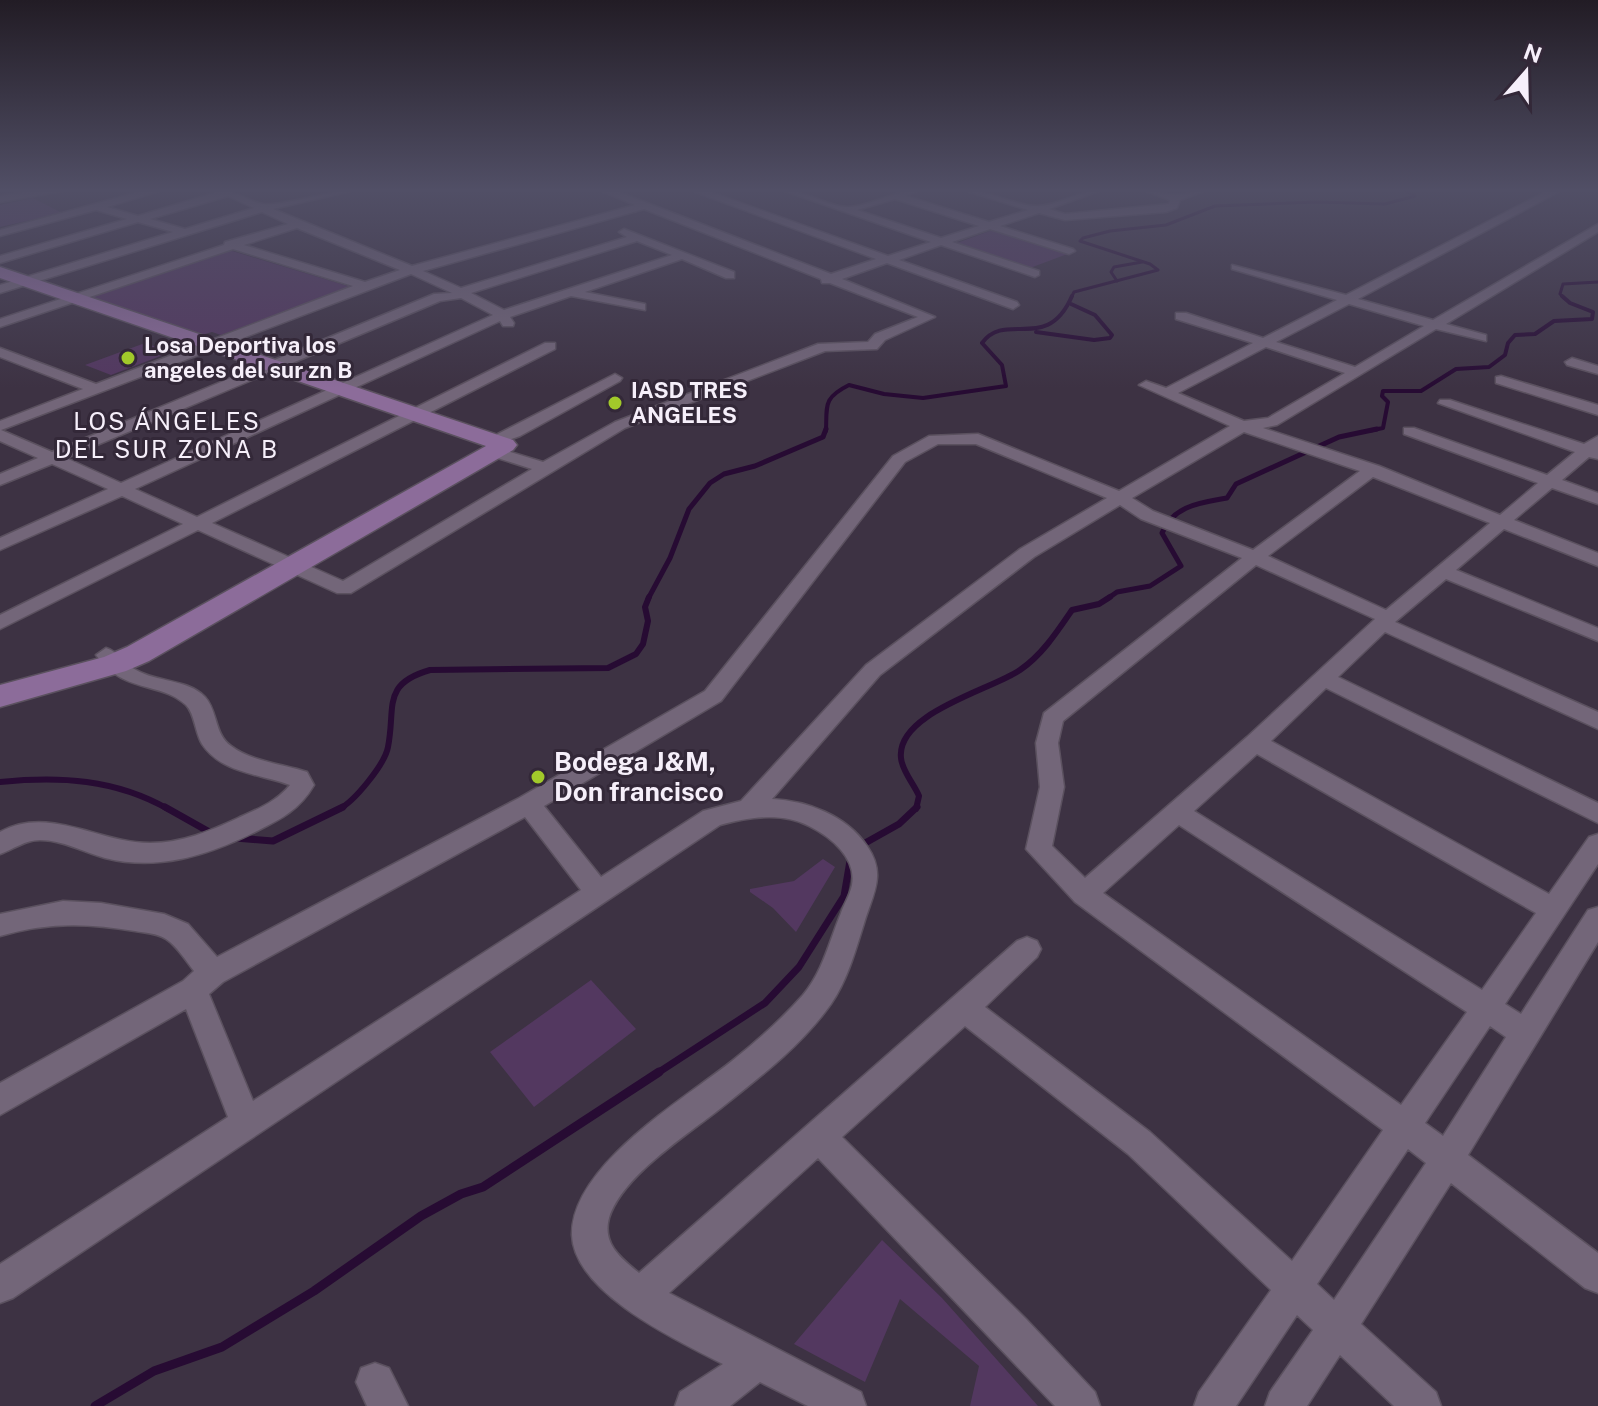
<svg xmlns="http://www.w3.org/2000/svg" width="1598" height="1406" viewBox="0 0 1598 1406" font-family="'Public Sans',sans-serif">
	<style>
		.green { fill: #533860 }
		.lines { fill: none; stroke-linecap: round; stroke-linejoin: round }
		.stream-far5 { stroke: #270b33; stroke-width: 3 }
		.stream-far4 { stroke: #270b33; stroke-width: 4 }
		.stream-far3 { stroke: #270b33; stroke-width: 5 }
		.stream-far2 { stroke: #270b33; stroke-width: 6 }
		.stream-far1 { stroke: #270b33; stroke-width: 7 }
		.stream { stroke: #270b33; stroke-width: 9 }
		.street-casing { stroke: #5b515f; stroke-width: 3 }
		.secondary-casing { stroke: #5b515f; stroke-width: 3 }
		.street { fill: #736679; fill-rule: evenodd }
		.secondary { fill: #8c6c9a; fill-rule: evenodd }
		.poi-dot { fill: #a1c92a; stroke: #332838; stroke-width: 3 }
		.labels { text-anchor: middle; stroke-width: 6; stroke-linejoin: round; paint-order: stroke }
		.far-poi-label { font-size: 22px; font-weight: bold; fill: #f6effa; stroke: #332838; text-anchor: start }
		.far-neighbourhood-label { font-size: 24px; letter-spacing: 2px; fill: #f6effa; stroke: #332838 }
		.poi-label { font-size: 26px; font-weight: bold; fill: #f6effa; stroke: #332838; text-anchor: start }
	</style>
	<rect width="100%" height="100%" fill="#3d3243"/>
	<g class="green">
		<polygon points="33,198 62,213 0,227 0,205"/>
		<polygon points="995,229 1070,253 1030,268 957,243"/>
		<polygon points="229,250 351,287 221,335 212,332 202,335 88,297"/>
		<polygon points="145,343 171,352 111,375 85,365"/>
		<polygon points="823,859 835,867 796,932 773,908 750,892 750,889 794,881"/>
		<polygon points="591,980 636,1029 534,1107 490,1052"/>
		<polygon points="882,1240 942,1298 1038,1406 970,1406 979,1366 900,1299 865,1382 794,1344"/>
	</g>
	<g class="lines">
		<g class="stream-far5">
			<polyline points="1117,281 1111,272 1114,267 1142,262"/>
			<polyline points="1071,298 1074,292 1158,270 1150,264 1080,241 1083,238 1110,231 1166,225 1215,206 1317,202 1385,204 1415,196 1406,191"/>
			<polyline points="1564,298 1560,294 1563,284 1598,282"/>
		</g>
		<g class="stream-far4">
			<polyline points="1036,332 1094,340 1110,338 1112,335 1095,315 1071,304"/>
			<path d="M826 431C827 405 823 398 849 385L884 394 923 398 1006 386 1002 365 982 343C1006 310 1047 354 1072 296"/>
			<polyline points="1368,431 1383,428 1388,402 1382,396 1383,391 1421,391 1456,369 1489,367 1505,355 1508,343 1515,335 1535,334 1554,321 1592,319 1593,312 1570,303 1562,296"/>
		</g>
		<g class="stream-far3">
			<polyline points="648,599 670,558 689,509 710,483 724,474 755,466 823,437 826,429"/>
			<path d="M1107 599 1117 592 1150 586 1181 566 1162 533C1174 505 1200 503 1227 498L1236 484 1339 437 1377 429"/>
		</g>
		<g class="stream-far2">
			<path d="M0 782C60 776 115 779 168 809"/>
			<path d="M339 809C354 802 385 764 388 747 396 707 381 684 430 670L608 668 636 654 643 644 648 621 645 607 649 597"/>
			<path d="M916 809 919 796C914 784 902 771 901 758 896 713 991 690 1020 670 1042 655 1057 632 1072 610L1099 604 1110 597"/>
		</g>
		<g class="stream-far1">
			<polyline points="165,807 213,834"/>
			<polyline points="236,838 273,841 343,807"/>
			<polyline points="858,847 899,824 917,807"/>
			<polyline points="656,1074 765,1003 799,967 844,896 851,855"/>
		</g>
		<polyline class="stream" points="95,1406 154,1371 222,1347 314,1291 421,1216 461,1194 483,1187 659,1072"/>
		<defs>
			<g id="street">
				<polygon points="34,191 62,191 0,202 0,196"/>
				<path d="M142 191H159L107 207 138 216 221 191C238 191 247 201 263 204 278 207 328 191 351 191L273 209 412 266 635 205 602 191H616L831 274 876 259 693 191H708L888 256 931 242 785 191C808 191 828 207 848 207 868 207 892 191 917 191L906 196 989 222 1028 210 967 191C992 191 1013 205 1036 206 1055 207 1077 191 1099 191L1049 209 1065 214 1169 204 1170 200 1146 191 1176 195 1204 191 1180 200 1177 208 1166 212 1065 220 1039 213 1000 226 1073 249 1075 251 1069 254 990 229 952 242 1039 271V275L1035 277 941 245 899 260 1017 302 1019 305 1013 309 887 263 842 279 935 317 885 340 877 349 825 351 625 428 351 593H337L198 530 0 629V615L183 524 122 496 0 550V538L108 489 52 464 0 485V474L38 458 0 441V421L83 389 0 357V348L96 384 353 286 233 249 0 327V319L224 245 225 242 288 224 262 212 0 293V285L173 232 138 222 0 263V256L127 219 96 210 0 236V230ZM228 196 254 208 185 229 150 219ZM895 199 979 226 941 238 857 210ZM644 209 821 279 822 283H830L918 317 875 334 868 342 818 344 615 422 543 462 494 447 488 449V455L532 469 343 581 212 523 555 349V343H545L197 517 135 489 500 321 503 326H513L514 323 510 317 571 296 645 310V304L585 292 682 259 726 278H734V272L624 229 619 232 627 237 461 288 423 271ZM297 228 400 270 365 282 244 245ZM637 241 672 255 504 310 471 293ZM411 274 452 293 434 294 52 452 1 430ZM461 298 493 315 121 483 66 458 440 301Z"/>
				<path d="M1547 191H1560L1358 299 1433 320 1598 224V232L1446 324 1486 335V341L1436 329 1277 425 1263 428 1379 466 1500 515 1538 483 1404 434V428H1414L1547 475 1575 452 1438 403 1440 400H1450L1584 444 1598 436V459L1589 457 1562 480 1598 493V504L1552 488 1514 520 1598 553V566L1504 529 1456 570 1598 628V641L1446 579 1395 622 1598 712V729L1385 632 1338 677 1598 803V823L1326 688 1271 741 1549 894 1589 837 1598 834V864L1505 1004 1521 1014 1588 910 1598 907V942L1468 1155 1598 1253V1293L1585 1288 1451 1183 1361 1324 1436 1392 1441 1406H1394L1340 1355 1307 1406H1265L1270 1392 1313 1330 1297 1315 1236 1406H1194L1199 1392 1271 1290 1128 1154 965 1026 842 1137 1026 1319 1095 1392 1100 1406H1055L818 1158 669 1293 861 1392 866 1406H808L760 1382 730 1406H675L680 1392 723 1364C678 1341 574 1293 572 1235 571 1166 684 1099 732 1061 757 1041 781 1020 803 995 823 971 829 942 841 913 844 904 850 895 852 885 857 858 831 837 809 826 783 812 748 817 720 825L13 1298 0 1303V1264L228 1117 186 1009 0 1115V1083L183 981 194 971C186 961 177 946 166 939 157 933 145 933 135 931 88 923 47 922 0 936V914L63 901 101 903 164 914 188 924 217 957 519 798 705 691 893 456 929 436 978 434 1119 491 1230 426 1139 385 1146 381 1166 388 1253 343 1176 319V313H1186L1263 338 1337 300 1232 269V265L1346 295ZM1349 304 1424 326 1355 367 1276 342ZM1266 347 1345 373 1268 418 1244 421 1178 393ZM1244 432 1360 471 1253 550 1153 511 1132 498ZM938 444H976L1107 498 1020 549 866 665 741 801 703 811 601 877 544 806 721 701 905 462ZM1373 477 1490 523 1386 610 1268 556ZM1120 505 1141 519 1242 558 1044 713 1036 743 1040 787 1026 849 1075 902 1383 1130 1292 1261 1150 1132 985 1007 1037 957 1041 949 1037 941 1027 937 1017 941 639 1273C621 1258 602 1244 609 1218 622 1176 687 1135 721 1108 760 1077 802 1045 831 1004 848 979 856 949 865 920 874 892 886 873 867 846 846 815 807 801 772 799L880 675 1034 557ZM1256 565 1375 619 1247 737 1085 878 1052 846 1064 787 1058 743 1063 721ZM1257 754 1536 913 1482 990 1194 811ZM525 817 581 890 253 1101 209 994 223 982ZM1179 825 1467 1012 1401 1105 1103 893ZM1490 1026 1506 1037 1443 1136 1425 1123ZM1408 1149 1426 1163 1334 1300 1317 1284Z"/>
				<polygon points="1572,358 1598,366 1598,374 1567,365 1565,362"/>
				<polygon points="615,374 622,378 620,381 520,436 492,446 484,441"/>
				<polygon points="1501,376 1598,405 1598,415 1496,383 1496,377"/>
				<path d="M106 648C119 652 124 664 136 670 156 682 188 679 205 697 218 711 214 734 231 746 252 762 283 764 307 772L314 785C299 811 279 820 253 833 206 856 157 871 105 858 84 852 62 840 40 840 25 840 14 849 0 854V832C49 805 98 843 150 843 182 843 210 831 238 818 258 809 276 802 290 785 260 774 221 773 202 744 195 733 195 714 186 705 160 681 123 694 96 655Z"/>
				<polygon points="375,1363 389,1368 408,1406 367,1406 356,1382 361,1368"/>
			</g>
			<polygon id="secondary" points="0,267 513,440 517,445 513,450 149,661 126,671 0,707 0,685 104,657 127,647 486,446 0,278"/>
		</defs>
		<use href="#street" class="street-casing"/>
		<use href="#secondary" class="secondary-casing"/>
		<use href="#street" class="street"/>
		<use href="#secondary" class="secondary"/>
	</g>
	<linearGradient id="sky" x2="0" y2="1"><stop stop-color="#221c25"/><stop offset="0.49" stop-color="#514f66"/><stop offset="1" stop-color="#514f66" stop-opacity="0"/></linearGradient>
	<rect width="1598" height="388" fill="url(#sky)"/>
	<g class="poi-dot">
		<circle cx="128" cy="358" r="8"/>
		<circle cx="615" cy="403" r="8"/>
		<circle cx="538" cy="777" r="8"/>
	</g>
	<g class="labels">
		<g class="far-poi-label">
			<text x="144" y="353">Losa Deportiva los<tspan x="144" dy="25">angeles del sur zn B</tspan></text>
			<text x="631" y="398">IASD TRES<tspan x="631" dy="25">ANGELES</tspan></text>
		</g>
		<g class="far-neighbourhood-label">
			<text x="167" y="430">LOS ÁNGELES<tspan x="167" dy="28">DEL SUR ZONA B</tspan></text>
		</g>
		<g class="poi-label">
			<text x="554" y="771">Bodega J&amp;M,<tspan x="554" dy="30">Don francisco</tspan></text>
		</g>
	</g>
	<g transform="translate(1526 72) rotate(20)" stroke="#332838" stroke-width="6" paint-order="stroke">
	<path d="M0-6L14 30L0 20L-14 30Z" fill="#f6effa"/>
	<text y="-12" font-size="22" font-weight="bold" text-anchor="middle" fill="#f6effa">N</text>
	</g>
</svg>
